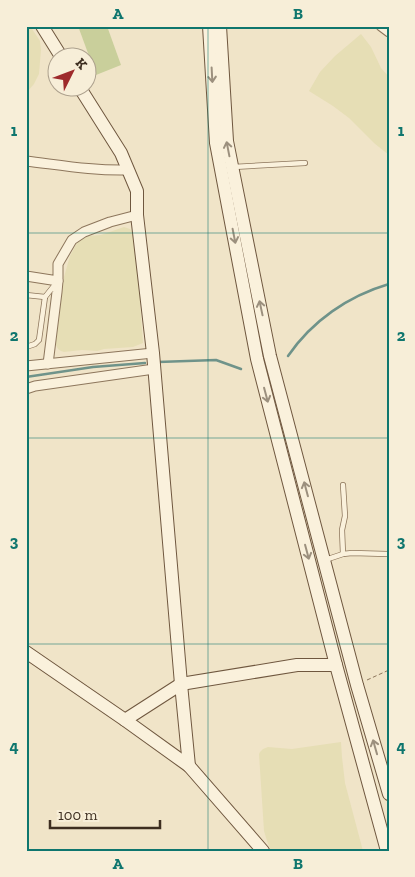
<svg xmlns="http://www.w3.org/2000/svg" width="415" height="877" viewBox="0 0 415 877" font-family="'Zilla Slab',serif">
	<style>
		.farmland { fill: #e6deb5 }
		.green { fill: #c9cf9b }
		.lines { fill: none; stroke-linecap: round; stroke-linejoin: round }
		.stream { stroke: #6f938a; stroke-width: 2.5 }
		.lane-casing { stroke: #8d765c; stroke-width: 6 }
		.street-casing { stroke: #8d765c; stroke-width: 11 }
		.secondary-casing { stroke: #6f573f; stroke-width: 14 }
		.path { stroke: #8d765c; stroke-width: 1; stroke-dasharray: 4 2.5; stroke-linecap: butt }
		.lane { stroke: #faf1dc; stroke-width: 4.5 }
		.street { stroke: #faf1dc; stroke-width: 9 }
		.secondary { stroke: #faf1dc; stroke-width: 12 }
		.oneway { stroke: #9c907e }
		.grid { fill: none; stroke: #0f766e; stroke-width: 1; stroke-opacity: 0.55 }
		.neatline { fill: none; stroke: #0f766e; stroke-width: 2 }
		.grid-label { font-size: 16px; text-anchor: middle; font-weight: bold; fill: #0f766e }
	</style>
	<rect width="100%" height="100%" fill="#f0e4c8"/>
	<g class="farmland">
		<polygon points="26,26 30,26 40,41 41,50 39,74 34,84 26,93"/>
		<polygon points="361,34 371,47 381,68 389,77 389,155 374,143 349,118 333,106 309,91 320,72 335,56"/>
		<polygon points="124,227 130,229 134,233 140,284 140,304 143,343 133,347 104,349 97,351 82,350 64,352 61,351 58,349 55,343 64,277 70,256 78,241 88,236 101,235"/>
		<polygon points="341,742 342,757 345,783 363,851 271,851 267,841 264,831 259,754 260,752 263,749 268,747 292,749"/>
	</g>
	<polygon class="green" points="78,26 107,26 121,65 96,75"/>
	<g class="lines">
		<g class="stream">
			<path d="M288 356C312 321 348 296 389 284"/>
			<polyline points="158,362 216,360 241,369"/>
			<polyline points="26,377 93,367 145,363"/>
		</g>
		<defs>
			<g id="lane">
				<polyline points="233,167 305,163"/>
				<polyline points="26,295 45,297"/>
				<polyline points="26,347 35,344 39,340 45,297 57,282"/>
				<polyline points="343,554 342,530 345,516 343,485"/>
				<polyline points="325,560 343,554 352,553 387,554"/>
			</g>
			<g id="street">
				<polyline points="381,26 389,32"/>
				<path d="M26 161C60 165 94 171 128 170"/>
				<polyline points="26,276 58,281 58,264 72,240 84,232 110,222 137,215"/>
				<polyline points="48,364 57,292 58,281"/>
				<polyline points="26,366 153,353"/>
				<polyline points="26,389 35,386 154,369"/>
			</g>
			<g id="secondary">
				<polyline points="42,26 62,58"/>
				<polyline points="209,26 216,143 257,359 336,665 387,851"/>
				<polyline points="220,26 227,141 270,356 357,685 389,794"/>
				<polyline points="80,88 121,153 137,191 137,215 153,353 181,684 189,766"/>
				<polyline points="26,652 125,720 189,766 263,851"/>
				<polyline points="125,720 181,684 297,665 336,665"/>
			</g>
		</defs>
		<use href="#lane" class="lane-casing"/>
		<use href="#street" class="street-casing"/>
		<use href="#secondary" class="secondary-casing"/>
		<polyline class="path" points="367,680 389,670"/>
		<use href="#lane" class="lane"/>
		<use href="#street" class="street"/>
		<use href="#secondary" class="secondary"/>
	</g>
	<defs><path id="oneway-shaft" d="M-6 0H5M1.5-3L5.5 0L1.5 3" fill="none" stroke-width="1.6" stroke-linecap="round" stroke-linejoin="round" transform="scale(1.25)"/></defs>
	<g class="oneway">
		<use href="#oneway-shaft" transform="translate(212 75) rotate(87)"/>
		<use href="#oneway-shaft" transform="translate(228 149) rotate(-101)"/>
		<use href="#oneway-shaft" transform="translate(234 236) rotate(79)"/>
		<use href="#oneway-shaft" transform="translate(261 308) rotate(-102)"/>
		<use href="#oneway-shaft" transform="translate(266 395) rotate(75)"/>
		<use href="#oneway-shaft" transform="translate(306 489) rotate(-105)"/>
		<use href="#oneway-shaft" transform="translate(307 552) rotate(75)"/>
		<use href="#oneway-shaft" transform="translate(375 747) rotate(-106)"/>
	</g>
	<path class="grid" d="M208 26V851M26 233H389M26 438H389M26 644H389"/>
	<rect width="415" height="877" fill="none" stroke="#f7eed8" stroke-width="55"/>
	<g transform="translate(72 72) rotate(48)"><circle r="24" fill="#f7eed8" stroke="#ada18e"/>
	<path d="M0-4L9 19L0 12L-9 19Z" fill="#9e2a2b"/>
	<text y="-8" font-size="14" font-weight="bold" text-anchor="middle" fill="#3d2e20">K</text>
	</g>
	<path d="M50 820v8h110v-8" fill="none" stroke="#3d2e20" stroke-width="2.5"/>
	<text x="58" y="820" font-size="15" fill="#3d2e20" stroke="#f7eed8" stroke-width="4" paint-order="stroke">100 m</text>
	<rect x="28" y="28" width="360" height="822" class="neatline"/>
	<g class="grid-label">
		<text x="118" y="19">A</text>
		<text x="298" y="19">B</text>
		<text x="14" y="136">1</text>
		<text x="401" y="136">1</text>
		<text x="14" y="341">2</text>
		<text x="401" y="341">2</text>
		<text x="14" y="547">3</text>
		<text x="401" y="547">3</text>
		<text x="14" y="752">4</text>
		<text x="401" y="752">4</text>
		<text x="118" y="869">A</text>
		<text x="298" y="869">B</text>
	</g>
</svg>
